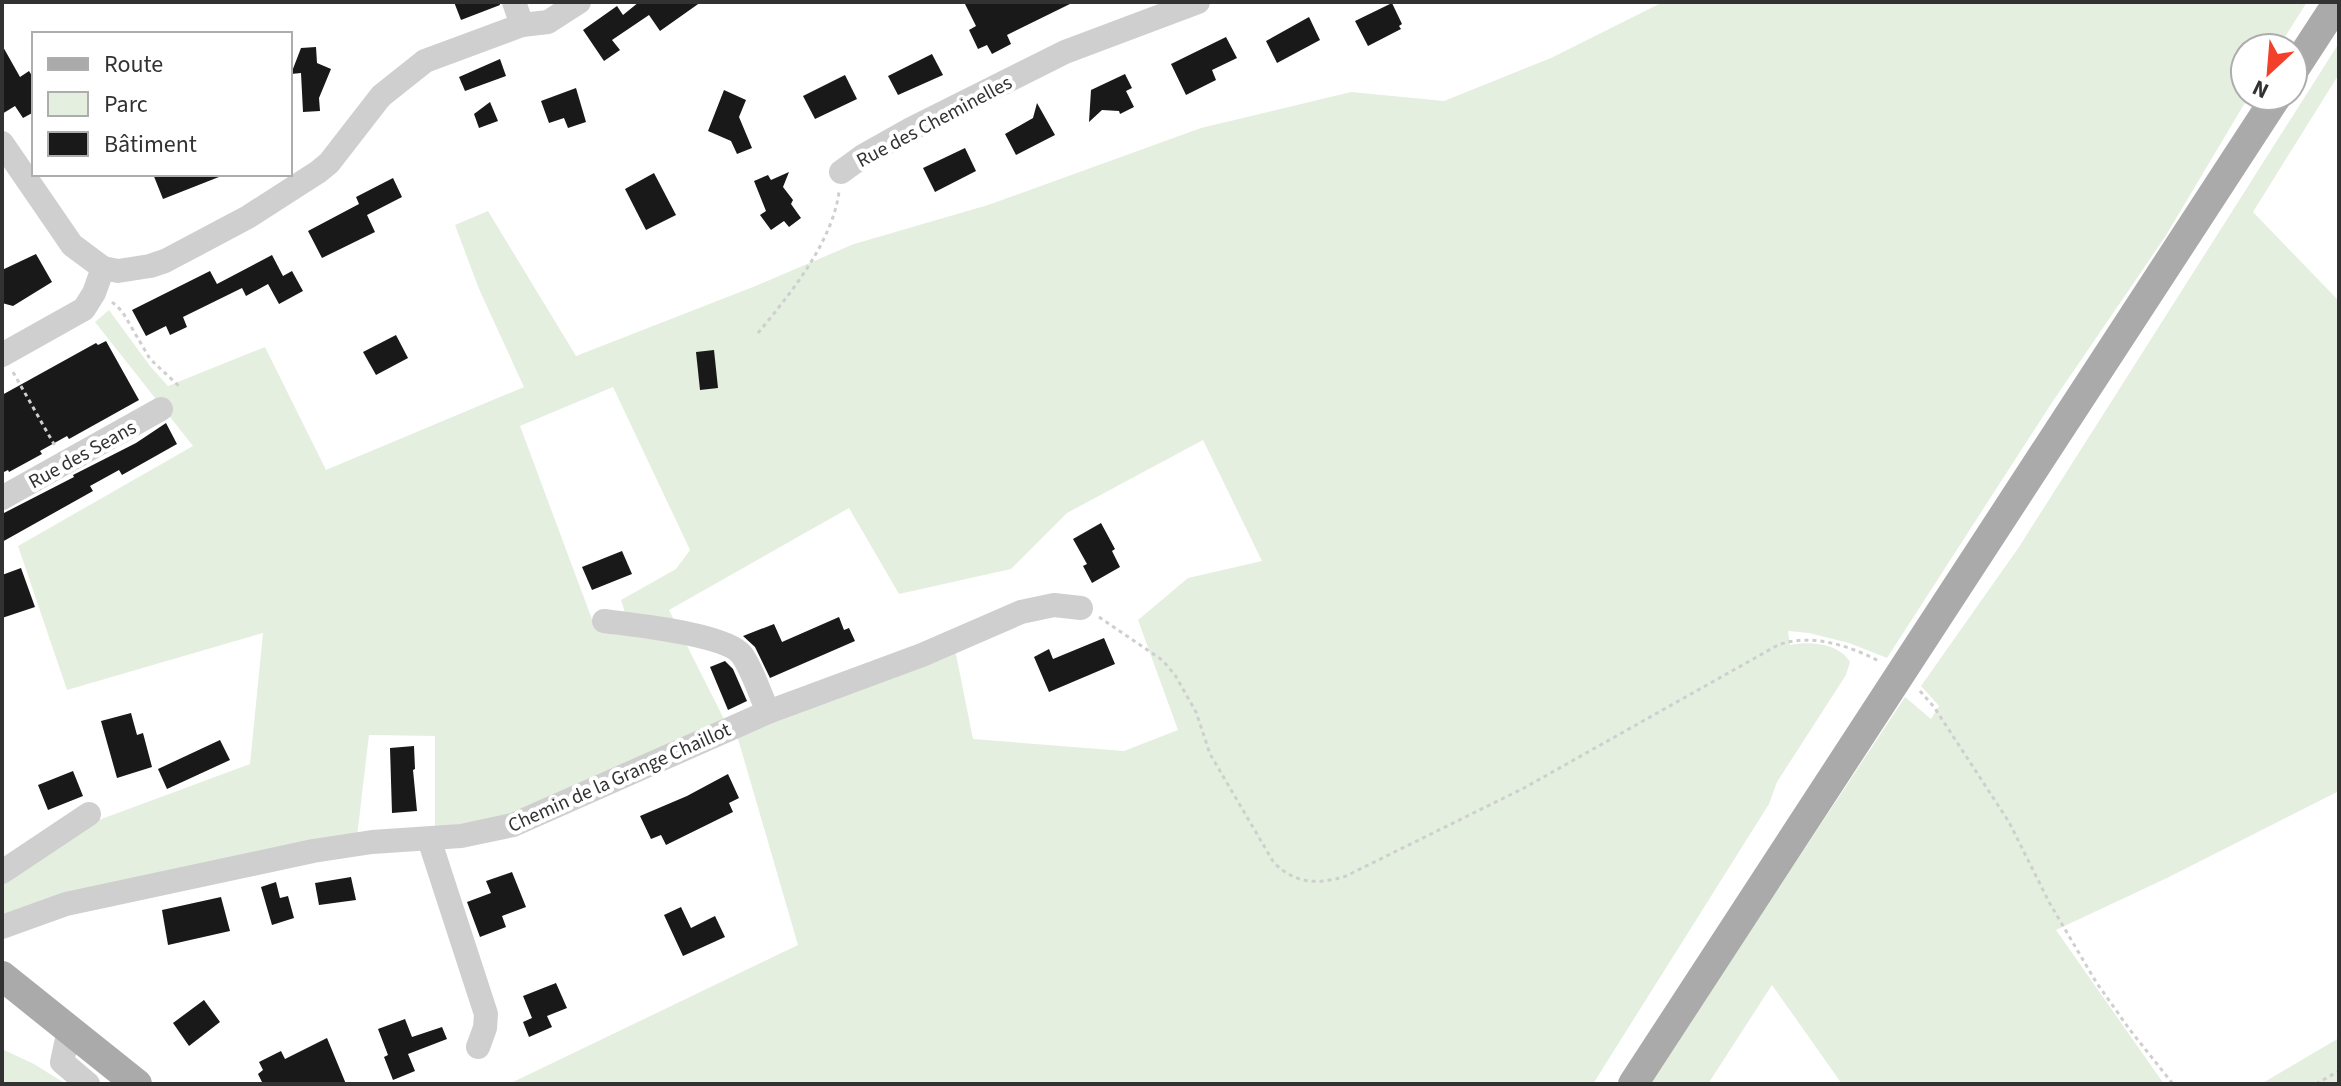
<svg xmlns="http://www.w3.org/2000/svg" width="2341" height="1086" viewBox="0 0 2341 1086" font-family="'Source Sans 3',sans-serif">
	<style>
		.green { fill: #e5efe0; fill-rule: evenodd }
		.building { fill: #191919 }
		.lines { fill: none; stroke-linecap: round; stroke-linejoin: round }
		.path { stroke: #cfcfcf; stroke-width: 3; stroke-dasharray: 4 4; stroke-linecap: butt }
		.minor { stroke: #cfcfcf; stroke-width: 24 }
		.major { stroke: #aaa; stroke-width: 30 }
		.labels { text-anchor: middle; stroke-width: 8; stroke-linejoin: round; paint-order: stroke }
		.street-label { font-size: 20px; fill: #323232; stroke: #fff }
	</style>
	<rect width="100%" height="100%" fill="#fff"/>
	<g class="green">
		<path d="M1663 2H2307L2278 48H2245V96H2249L2165 237 2051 404 1887 658 1849 643 1809 633 1788 631 1790 645C1809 641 1839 643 1850 662L1846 675 1777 782 1769 804 1593 1084H514L513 1082 798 945 736 732 955 649 973 739 1124 751 1178 730 1138 620 1188 578 1262 561 1203 440 1067 513 1011 569 899 594 849 508 669 610 727 725 516 815 435 828V736L369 735 357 837 2 922V880L88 824 250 764 263 633 67 690 18 546 193 446 95 322 109 310 150 366 168 386 265 347 326 470 524 387 479 289 455 225 488 211 576 356 753 287 854 244 988 205 1201 128 1351 92 1444 101 1551 58ZM613 387 690 550 676 569 621 600 630 629 596 630 520 426Z"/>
		<polygon points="2339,43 2339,74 2253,212 2339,301 2339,791 2167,878 2056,930 2164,1084 1842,1084 1772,985 1708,1084 1649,1084 1905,697 1931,719 1939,706 1921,686 2019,547"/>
		<polygon points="2339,1038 2339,1084 2261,1084"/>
		<polygon points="2,1049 34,1064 66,1084 4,1084 2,1082"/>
	</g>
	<g class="building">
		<polygon points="454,2 499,2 500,5 461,20"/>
		<polygon points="639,2 701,2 660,31 649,15 612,40 620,50 604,61 583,30 617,6 623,15"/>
		<polygon points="964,2 1074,2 1007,35 1011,44 992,54 987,45 978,49 969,30 976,26"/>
		<polygon points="1392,3 1402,24 1399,26 1401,29 1368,46 1355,21"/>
		<polygon points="1309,17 1320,40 1277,63 1266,41"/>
		<polygon points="1226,37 1237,58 1212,70 1216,80 1186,95 1171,64"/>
		<polygon points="2,45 20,77 29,71 34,79 34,112 23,118 15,106 2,114"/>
		<polygon points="316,47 317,63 331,69 319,98 320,111 303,112 301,73 291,74 301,48"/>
		<polygon points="932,54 943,75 898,95 888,76"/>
		<polygon points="500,59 506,76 465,91 459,77"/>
		<polygon points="1125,74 1132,88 1126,91 1134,107 1120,114 1119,111 1102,110 1089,122 1091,90"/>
		<polygon points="845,75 857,99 815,119 803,96"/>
		<polygon points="576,88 586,122 568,128 564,118 549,123 541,101"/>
		<polygon points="724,90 746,100 739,117 752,148 737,154 731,141 708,131"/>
		<polygon points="490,102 498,121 479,128 474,114"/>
		<polygon points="1037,103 1055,135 1016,155 1005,134 1033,118"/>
		<polygon points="965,148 976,171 935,192 923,168"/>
		<polygon points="789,172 783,187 793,200 791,204 801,218 789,227 784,221 771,230 760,215 766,211 754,181 768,175 771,180"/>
		<polygon points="654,173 676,215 646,230 625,189"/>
		<polygon points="153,174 223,174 224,175 163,199"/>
		<polygon points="393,178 402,197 367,215 375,232 322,258 308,231 359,204 356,197"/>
		<polygon points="36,254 52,282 13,306 2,303 2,270"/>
		<polygon points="272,255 283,276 292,271 303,291 279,304 268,284 246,296 242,288 183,317 187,327 170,335 166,326 146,336 132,310 210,271 217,284"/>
		<polygon points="396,335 408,358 376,375 363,352"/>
		<polygon points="106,341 139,400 69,439 67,436 40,451 42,454 9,472 8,470 2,473 2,395 96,343 98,345"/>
		<polygon points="714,350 718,388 700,390 696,352"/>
		<polygon points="166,423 177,444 122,475 119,470 90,486 93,491 2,542 2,514 74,477 73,475 136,443"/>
		<polygon points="1101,523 1115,549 1112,551 1120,567 1092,583 1083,566 1087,564 1073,539"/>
		<polygon points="622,551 632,574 592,590 582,567"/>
		<polygon points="21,568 35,607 2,618 2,575"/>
		<polygon points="839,617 844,630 849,628 855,641 770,678 755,647 743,636 774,624 782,642"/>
		<polygon points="1104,638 1115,664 1049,692 1034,657 1049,649 1053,659"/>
		<polygon points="725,661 733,669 747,701 728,710 710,667"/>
		<polygon points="131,713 137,735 143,733 152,767 117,778 101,721"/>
		<polygon points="220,740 230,760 167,789 158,769"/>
		<polygon points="414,746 415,769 413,770 417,811 392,813 390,748"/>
		<polygon points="73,771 83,796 48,810 38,785"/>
		<polygon points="728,774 739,798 729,803 733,812 666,845 661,835 651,839 640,816 687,796"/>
		<polygon points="512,872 526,907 502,916 506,927 480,937 467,902 491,893 486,881"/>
		<polygon points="351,877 356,900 319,905 315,883"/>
		<polygon points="276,882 280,898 288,896 294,918 272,925 261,887"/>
		<polygon points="221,897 230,931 168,945 162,910"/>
		<polygon points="681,907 691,928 715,916 725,937 683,956 664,915"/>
		<polygon points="556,983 567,1008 547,1016 552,1027 529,1037 523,1022 532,1018 523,996"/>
		<polygon points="204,1000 220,1022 189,1046 173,1023"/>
		<polygon points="405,1019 412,1037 442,1027 447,1039 408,1054 415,1071 393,1080 384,1057 388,1055 378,1029"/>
		<polygon points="327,1038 346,1084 263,1084 258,1074 263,1070 259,1062 281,1051 285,1059"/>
	</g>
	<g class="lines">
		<g class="path">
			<polyline points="112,302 122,311 150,359 181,388"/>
			<path d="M758 333C790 294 832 243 839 192"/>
			<polyline points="13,372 55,446"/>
			<path d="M1099 617 1162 660 1175 675 1196 712 1210 754 1274 863C1296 884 1318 885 1346 876L1524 788 1778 645C1810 633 1848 645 1879 661"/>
			<polyline points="1920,691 1934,707 2009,822 2049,902 2096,982 2130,1030 2173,1084"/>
			<polyline points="2316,1084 2339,1071"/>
		</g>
		<g class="minor">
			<polyline points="514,2 522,25"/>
			<polyline points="2,143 72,245 103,268 118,271 150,266 165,261 248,217 318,172 329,163 381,96 425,61 522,25 548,22 579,2"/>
			<polyline points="841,172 863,156 911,129 1065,52 1198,2"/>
			<polyline points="2,355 84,309 94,293 103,268"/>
			<polyline points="2,498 161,409"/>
			<path d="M604 621C633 625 726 634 742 655 753 671 760 694 768 712"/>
			<polyline points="429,839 486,1014 485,1028 478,1047"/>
			<polyline points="2,872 89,814"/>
			<polyline points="2,927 66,904 313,851 372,842 461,836 513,825 768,712 922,655 1021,612 1054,605 1081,608"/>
			<polyline points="69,1030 62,1062 88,1084"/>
		</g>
		<g class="major">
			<polyline points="2293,71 2338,2"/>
			<polyline points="2,976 137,1084"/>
			<polyline points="1633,1084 2277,96"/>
		</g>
	</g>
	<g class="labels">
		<g class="street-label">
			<text transform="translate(934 121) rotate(-28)" y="7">Rue des Cheminelles</text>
			<text transform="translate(82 454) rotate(-29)" y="7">Rue des Seans</text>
			<text transform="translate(619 777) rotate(-24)" y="7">Chemin de la Grange Chaillot</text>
		</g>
	</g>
	<rect width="2341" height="1086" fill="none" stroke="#323232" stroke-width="8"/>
	<rect x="32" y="32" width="260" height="144" fill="#ffffff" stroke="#adadad" stroke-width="2"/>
	<rect x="48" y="58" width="40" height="12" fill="#aaaaaa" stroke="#adadad" stroke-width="2"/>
	<text x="104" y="72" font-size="24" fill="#323232">Route</text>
	<rect x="48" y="92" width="40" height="24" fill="#e5efe0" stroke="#adadad" stroke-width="2"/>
	<text x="104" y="112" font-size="24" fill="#323232">Parc</text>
	<rect x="48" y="132" width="40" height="24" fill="#191919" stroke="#adadad" stroke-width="2"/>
	<text x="104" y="152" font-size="24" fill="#323232">Bâtiment</text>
	<g transform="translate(2269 72) rotate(206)"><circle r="38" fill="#ffffff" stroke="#adadad" stroke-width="2"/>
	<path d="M0-6L14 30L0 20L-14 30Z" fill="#f3402a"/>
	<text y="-12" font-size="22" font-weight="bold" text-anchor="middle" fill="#323232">N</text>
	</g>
</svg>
